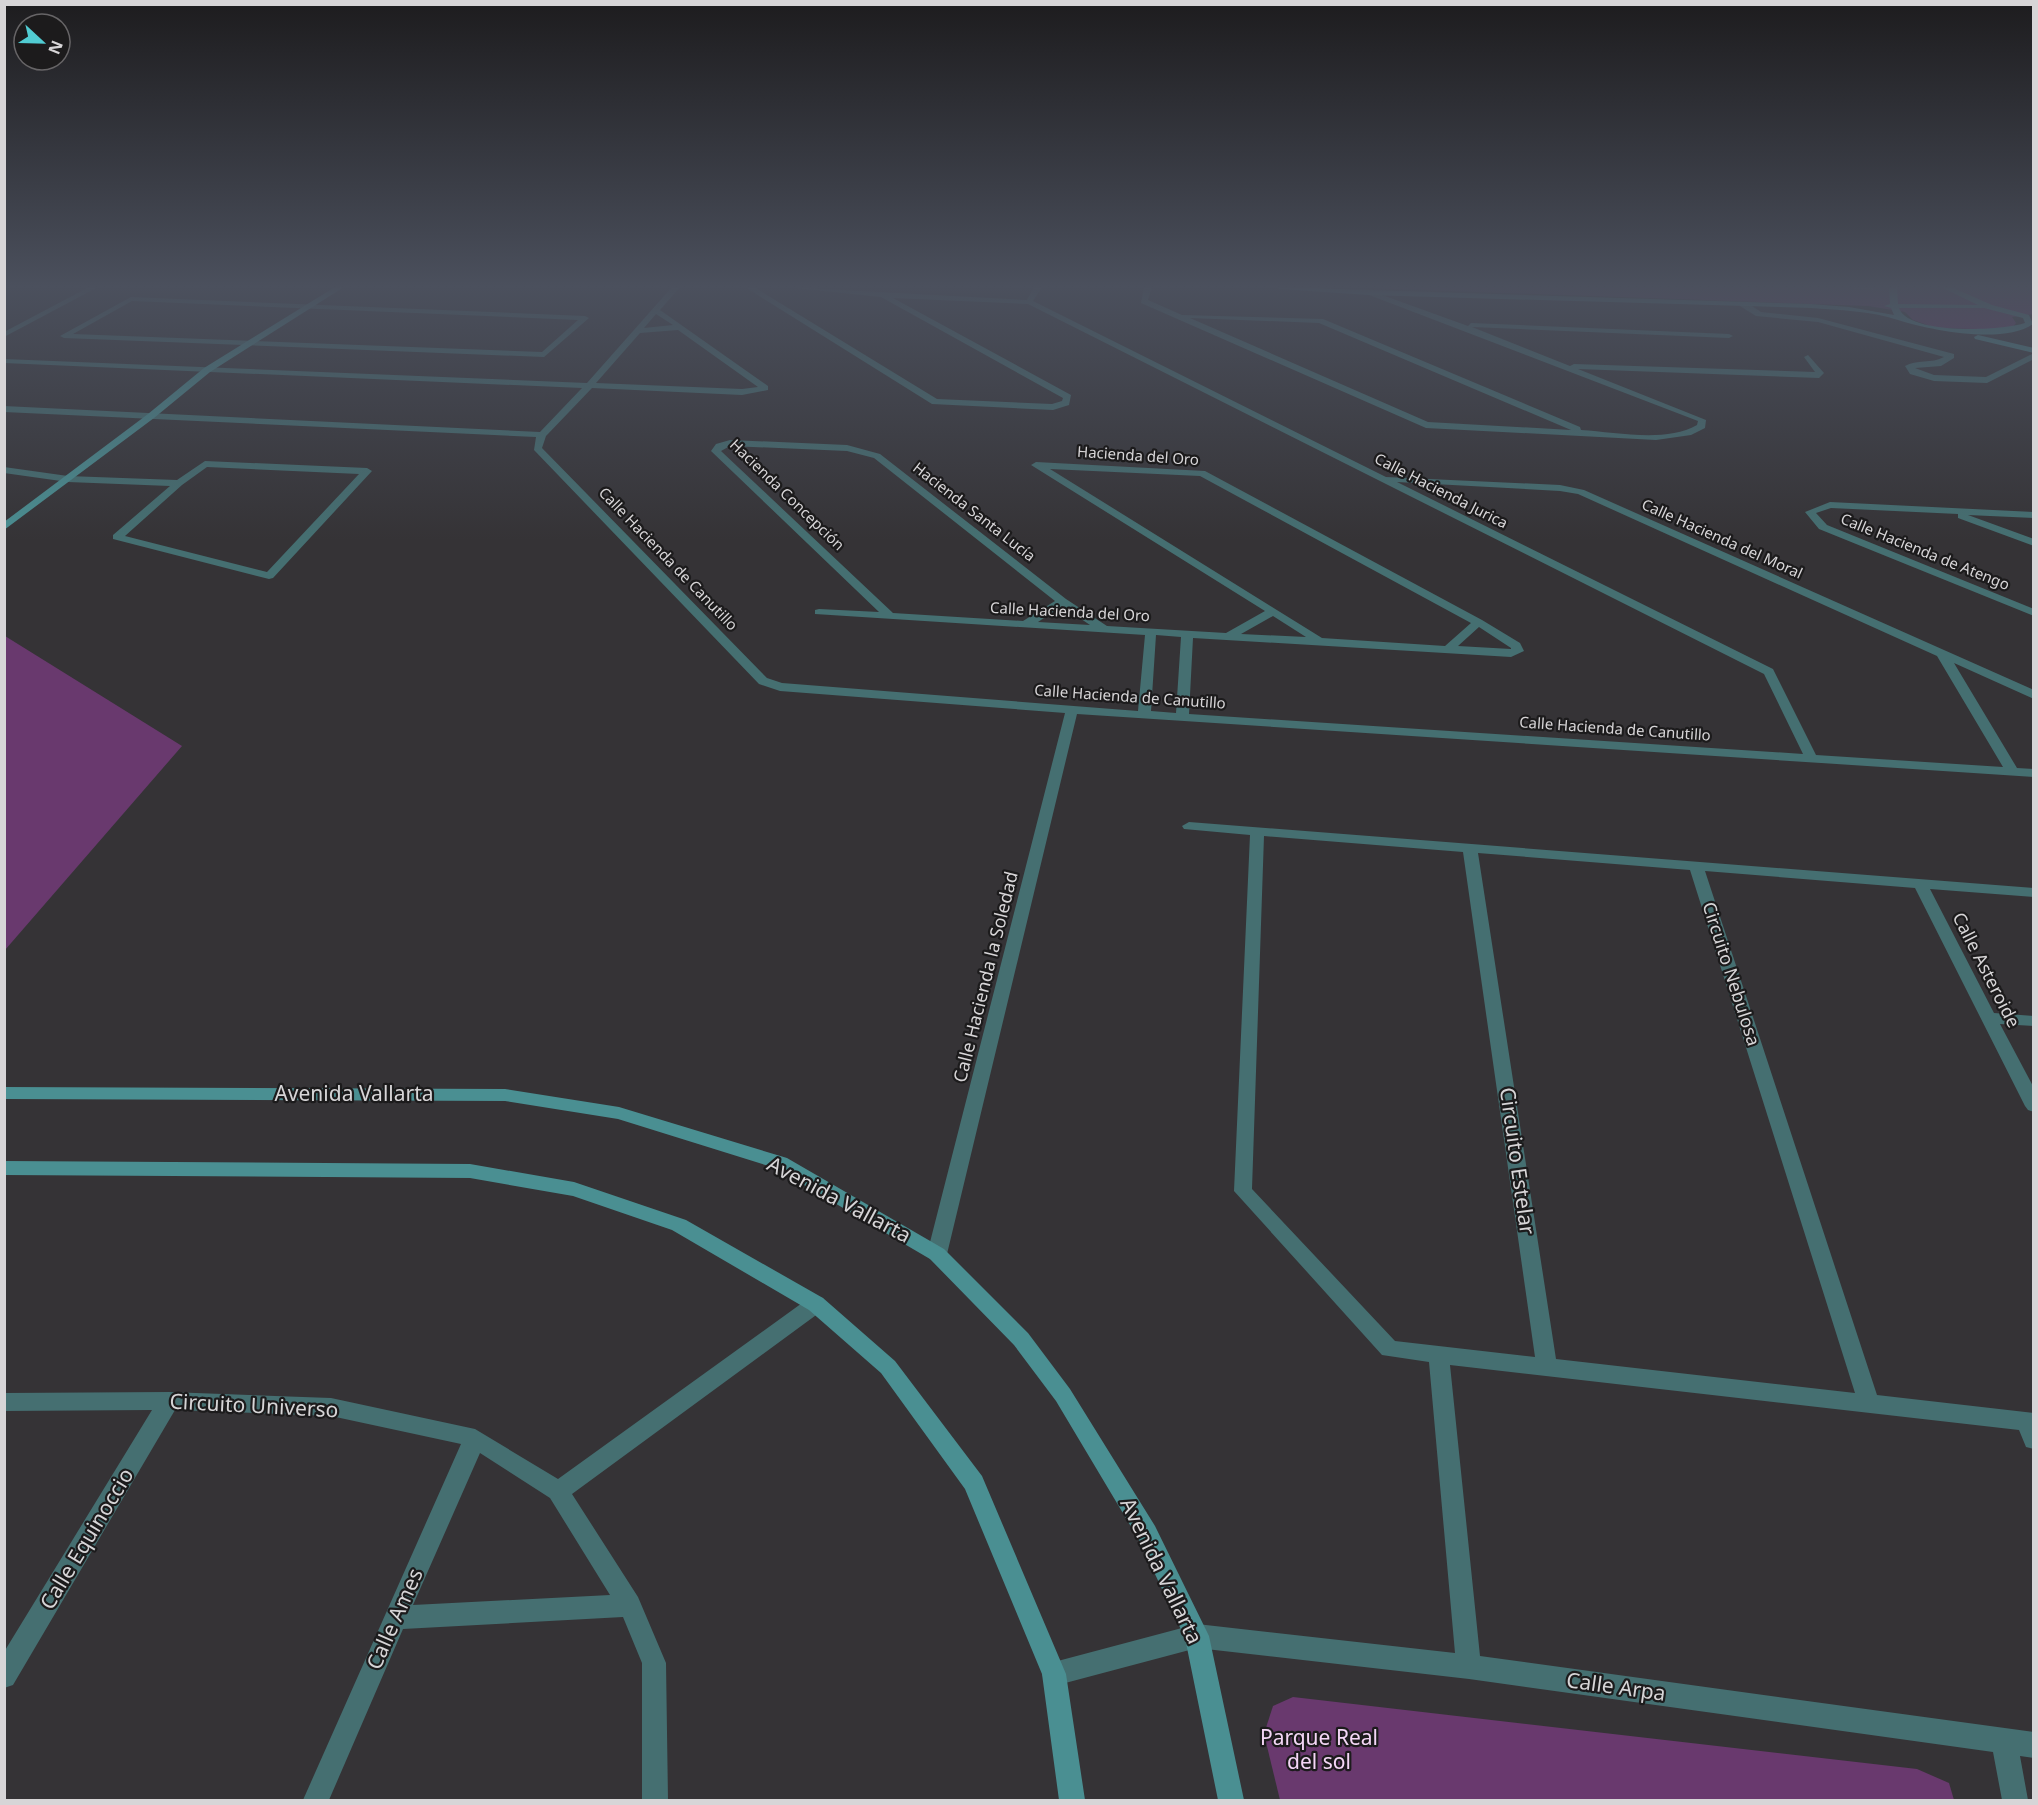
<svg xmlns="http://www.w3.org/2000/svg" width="2038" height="1805" viewBox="0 0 2038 1805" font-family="'Noto Sans',sans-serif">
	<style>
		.green { fill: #69396e }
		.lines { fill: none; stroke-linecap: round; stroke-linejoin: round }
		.path { stroke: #7f7d80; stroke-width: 2; stroke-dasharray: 2 1.5; stroke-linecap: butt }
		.lane { fill: #456f71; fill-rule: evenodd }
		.street { fill: #456f71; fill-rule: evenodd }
		.secondary { fill: #4a8f92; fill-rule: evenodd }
		.labels { text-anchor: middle; stroke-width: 4.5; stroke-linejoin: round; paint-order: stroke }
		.far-street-label { font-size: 15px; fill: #d7d5d7; stroke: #1c1b1c }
		.street-label { font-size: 18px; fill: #d7d5d7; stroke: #1c1b1c }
		.near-street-label { font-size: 21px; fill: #d7d5d7; stroke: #1c1b1c }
		.near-park-label { font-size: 21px; fill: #f5d7f7; stroke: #1c1b1c }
	</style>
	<rect width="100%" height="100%" fill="#353336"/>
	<g class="green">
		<polygon points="1340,287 2033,287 2034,314 2012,317 2016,323 2010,330 1936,328 1913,320 1905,312 1868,306"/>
		<polygon points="5,636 182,746 5,950"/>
		<polygon points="1293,1697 1917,1769 1949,1783 1954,1800 1280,1800 1264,1734 1273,1706"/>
	</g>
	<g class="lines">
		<polyline class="path" points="1854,288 1873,289"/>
		<path class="lane" d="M1740 302H1746L1761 312 1818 318 1954 354V358L1941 366 1915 368 1934 375 1986 377 2034 353V359L1987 383 1934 381 1910 374 1905 366C1916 359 1932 364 1944 357L1818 322 1756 316 1740 306Z"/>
		<g class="street">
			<polygon points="89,287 98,287 4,337 4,332"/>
			<path d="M672 287H680L660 310 768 386V390L742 395 592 388 546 436 542 448 767 678 782 683 1138 711 1145 635 815 614V610L819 609 879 612 711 451 716 444 730 440 847 445 880 454 1066 599 1107 626 1226 633 1265 611 1031 465 1036 462 1205 471 1482 620 1520 643 1524 651 1511 657 1193 638 1189 714 1803 754 1764 674 1028 304 893 298 1071 395 1069 405 1053 410 932 404 745 287H754L937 399 1052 404 1062 401 1063 398 881 297 786 287 1027 300 1034 287H1042L1033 301 1386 477 1560 485 1584 490 2034 690V699L1954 663 2017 768 2034 769V777L1077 714 947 1254 944 1259 937 1262 930 1259 927 1254 1065 713 780 691 759 684 534 450 536 437 4 412V406L540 432 582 388 4 363V359L587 383ZM656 314 673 325 644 328ZM678 330 758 387 742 389 596 383 640 333ZM730 446 847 451 874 458 1055 601 1023 621 893 613 721 451ZM1050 469 1200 476 1471 623 1445 646 1322 638ZM1397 482 1560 491 1578 494 1937 656 2003 767 1816 755 1773 669ZM1062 606 1090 625 1038 622ZM1273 616 1306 637 1241 634ZM1479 627 1511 648V649L1458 646ZM1156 635 1181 637 1176 713 1151 711Z"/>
			<path d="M1144 287H1152L1148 300 1182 315 1323 319 1580 427 1581 430C1616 432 1665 443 1697 425L1698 421 1364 293 1371 291 1468 326 1471 323 1729 334 1733 336 1729 338 1472 327 1570 366 1574 364 1815 372 1804 357 1808 355 1824 373 1819 378 1578 369 1706 420 1705 428 1691 435 1656 440 1426 428 1141 303ZM1190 318 1319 323 1571 430 1428 422Z"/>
			<path d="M131 297 585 316 589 318 544 357 64 338 60 336ZM132 301 578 320 542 352 73 334Z"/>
			<path d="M205 461 367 468 372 471 273 578 269 579 113 539V535L170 486 68 482 4 473V467L68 476 177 480ZM207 467 359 474 267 572 125 536 182 485Z"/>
			<polygon points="1830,502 2034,512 2034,518 1968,515 2034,539 2034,546 1958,518 1958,514 1831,508 1816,513 1827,525 2034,609 2034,616 1819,529 1805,512"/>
			<path d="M1189 822 2034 888V897L1930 889 1994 1013 2034 1016V1026L2000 1024 2034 1088V1112L2028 1110 2025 1106 1915 888 1705 871 1877 1395 2034 1413V1449L2026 1447 2019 1430 1450 1365 1480 1656 2034 1732V1758L2020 1756 2028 1800H2002L1993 1752 1469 1679 1197 1648 1054 1686 1045 1683 1042 1674 1045 1665 1054 1662 1197 1624 1455 1653 1429 1362 1382 1355 1234 1191 1250 835 1184 829 1182 826ZM1264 836 1463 852 1535 1357 1395 1341 1252 1189ZM1478 853 1690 870 1855 1393 1556 1359Z"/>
			<path d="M816 1296 823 1298 826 1304 823 1310 572 1494 638 1597 666 1663 668 1800H642V1663L623 1617 403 1629 329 1800H303L461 1444 331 1416 175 1410 13 1685 4 1688V1652L152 1410 4 1411V1393L169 1392 331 1398 475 1429 558 1479 809 1298ZM480 1453 550 1498 610 1595 413 1605Z"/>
		</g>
		<g class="secondary">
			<polygon points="335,287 344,287 210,372 154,418 4,530 4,522 148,414 204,368"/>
			<path d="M1276 287 1811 304 1849 307 1894 315 1891 308 1884 306 1890 304 1889 287H1897L1898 304 1978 305 1941 287H1951L1992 305 2029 315 2033 324C2003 345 1930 330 1898 320 1871 311 1839 310 1811 308L1368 295 1280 289ZM1899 308H1984L2023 318 2025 323C2002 331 1908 335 1899 308Z"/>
			<polygon points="1978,335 2034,348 2034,353 1975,339 1974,337"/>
			<polygon points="4,1087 505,1089 619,1107 787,1158 944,1249 1028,1333 1070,1389 1155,1526 1209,1636 1244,1800 1218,1800 1185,1638 1139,1540 1056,1401 1014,1345 930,1259 775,1168 618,1119 505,1101 4,1099"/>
			<polygon points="4,1161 470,1164 574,1182 686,1220 823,1298 895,1361 982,1476 1066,1674 1085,1800 1059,1800 1042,1674 965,1489 881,1373 809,1310 672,1230 573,1196 470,1178 4,1175"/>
		</g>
	</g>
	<linearGradient id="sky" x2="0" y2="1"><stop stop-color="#1d1c1e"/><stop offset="0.53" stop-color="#4b505d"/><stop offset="1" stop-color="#4b505d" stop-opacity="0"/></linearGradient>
	<rect width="2038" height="540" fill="url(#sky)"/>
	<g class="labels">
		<g class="far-street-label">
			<text transform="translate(1138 456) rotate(4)" y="5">Hacienda del Oro</text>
			<text transform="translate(1441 491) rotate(27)" y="5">Calle Hacienda Jurica</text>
			<text transform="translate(787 495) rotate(44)" y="5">Hacienda Concepción</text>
			<text transform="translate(974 512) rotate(38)" y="5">Hacienda Santa Lucía</text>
			<text transform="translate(1722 539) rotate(24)" y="5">Calle Hacienda del Moral</text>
			<text transform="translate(1925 552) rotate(22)" y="5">Calle Hacienda de Atengo</text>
			<text transform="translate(668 559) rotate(46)" y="5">Calle Hacienda de Canutillo</text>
			<text transform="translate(1070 612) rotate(3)" y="5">Calle Hacienda del Oro</text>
			<text transform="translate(1130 697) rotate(4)" y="5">Calle Hacienda de Canutillo</text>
			<text transform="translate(1615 729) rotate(4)" y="5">Calle Hacienda de Canutillo</text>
		</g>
		<g class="street-label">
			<text transform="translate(1986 970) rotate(63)" y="6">Calle Asteroide</text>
			<text transform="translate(1731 974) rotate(72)" y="6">Circuito Nebulosa</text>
			<text transform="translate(986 977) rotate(-76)" y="6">Calle Hacienda la Soledad</text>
		</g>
		<g class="near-street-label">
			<text x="354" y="1101">Avenida Vallarta</text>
			<text transform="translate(1517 1161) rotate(82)" y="7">Circuito Estelar</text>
			<text transform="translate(839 1200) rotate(28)" y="7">Avenida Vallarta</text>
			<text transform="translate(254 1406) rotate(3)" y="7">Circuito Universo</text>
			<text transform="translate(87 1539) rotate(-59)" y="7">Calle Equinoccio</text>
			<text transform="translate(1161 1571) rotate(64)" y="7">Avenida Vallarta</text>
			<text transform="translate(395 1619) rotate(-66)" y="7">Calle Ames</text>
			<text transform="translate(1616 1687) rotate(8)" y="7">Calle Arpa</text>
		</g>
		<g class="near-park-label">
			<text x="1319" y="1745">Parque Real<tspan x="1319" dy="24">del sol</tspan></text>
		</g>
	</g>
	<rect width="2038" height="1805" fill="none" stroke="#d7d5d7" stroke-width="12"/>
	<g transform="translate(42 42) rotate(112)"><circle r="28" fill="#1c1b1c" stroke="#676567" stroke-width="1.5"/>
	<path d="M0-4.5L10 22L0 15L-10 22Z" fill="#51ccd2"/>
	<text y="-9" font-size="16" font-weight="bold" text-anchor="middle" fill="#d7d5d7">N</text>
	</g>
</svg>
